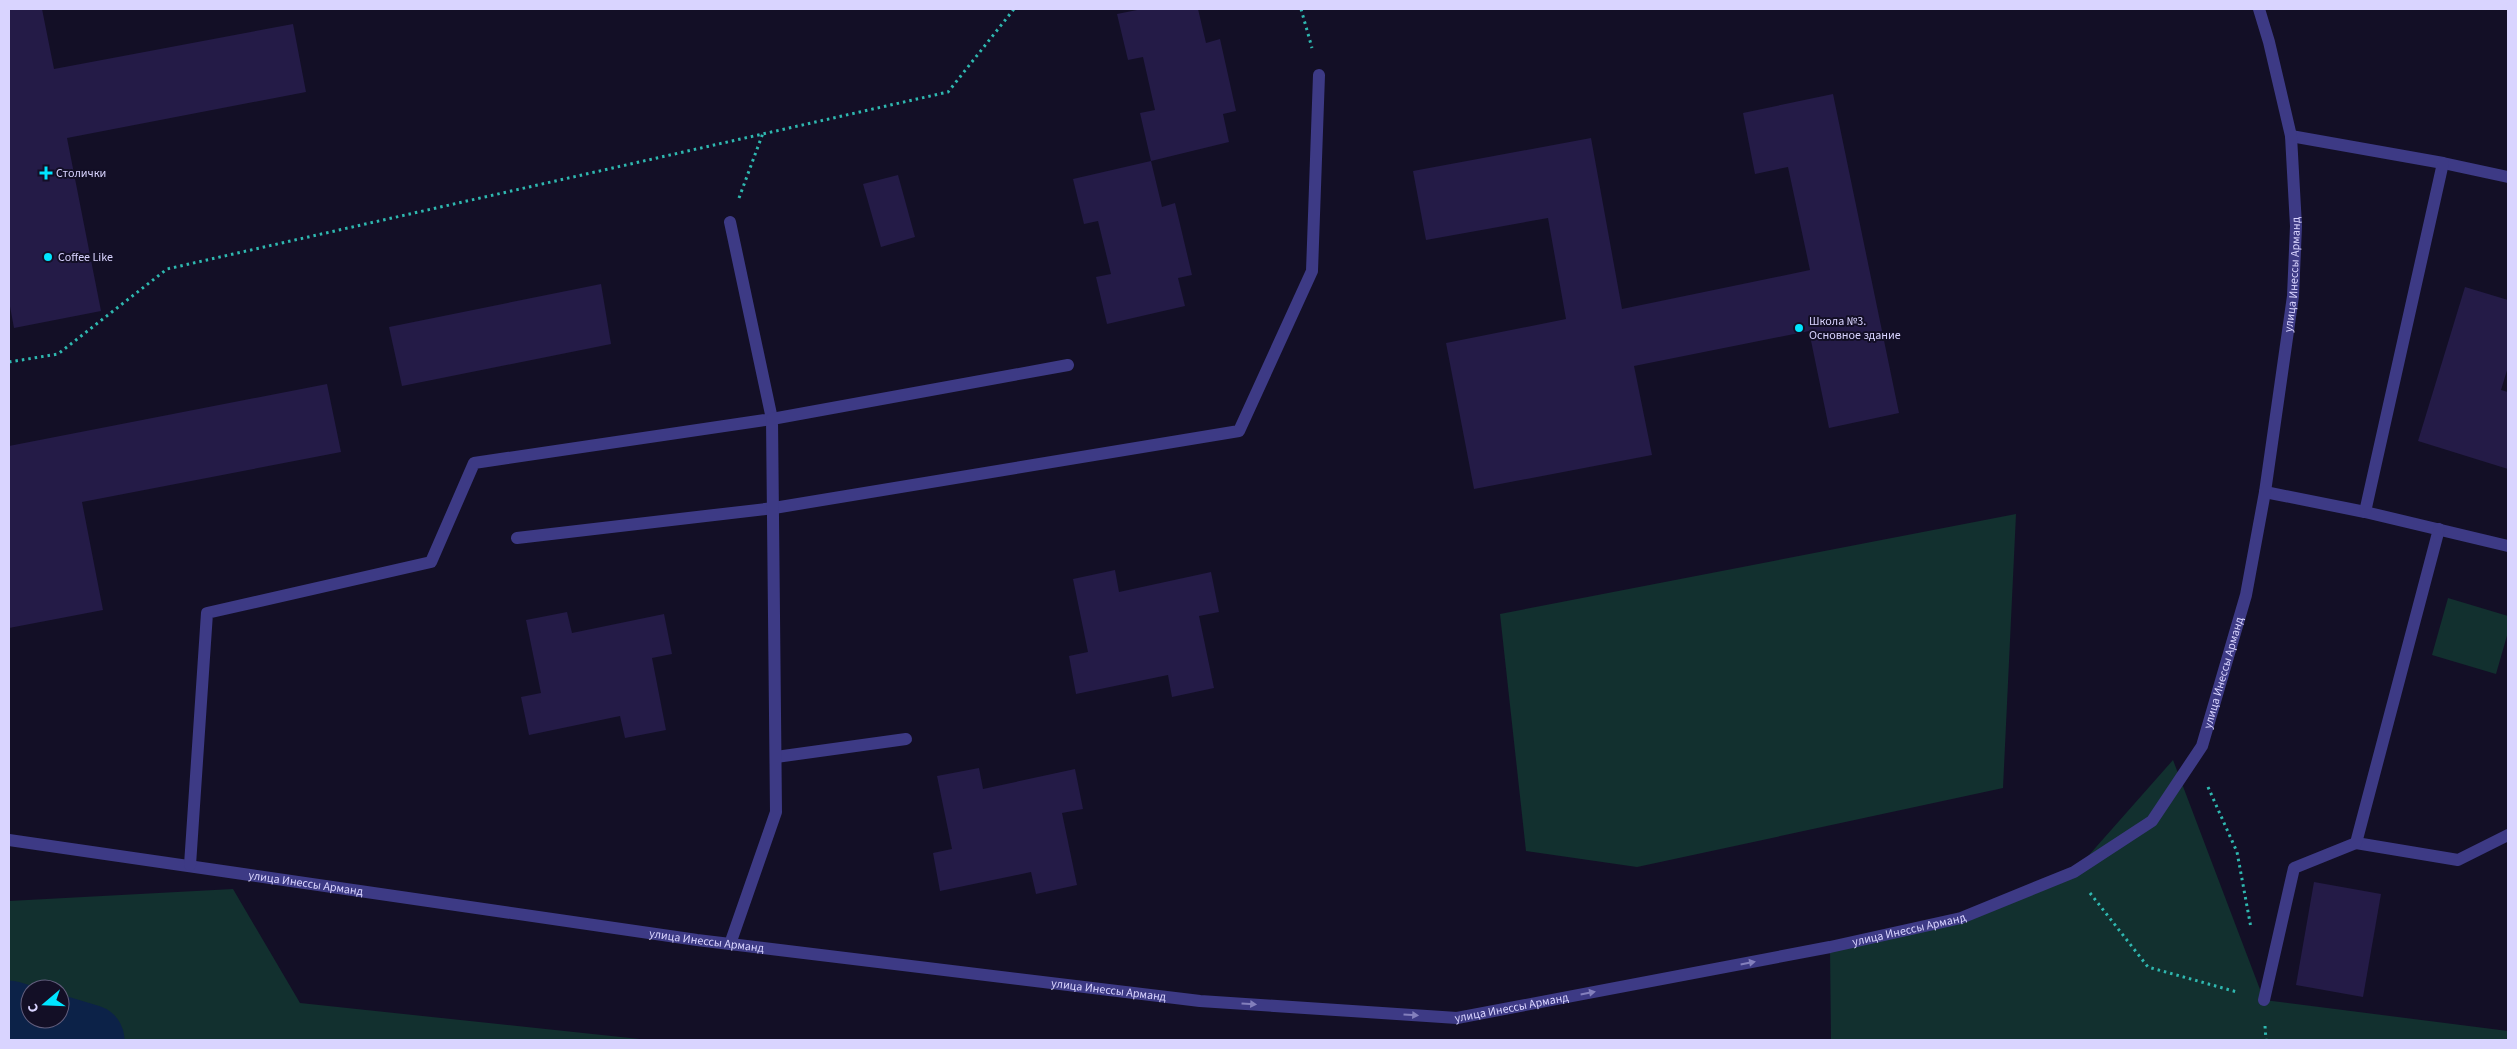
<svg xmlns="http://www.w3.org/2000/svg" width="2517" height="1049" viewBox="0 0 2517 1049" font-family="'Source Sans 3',sans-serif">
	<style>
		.green { fill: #12302f; fill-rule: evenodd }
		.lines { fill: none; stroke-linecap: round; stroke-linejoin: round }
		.river { stroke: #0c2248; stroke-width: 71 }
		.building { fill: #241b47 }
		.path { stroke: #2fb8b0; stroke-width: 3; stroke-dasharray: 2.5 4; stroke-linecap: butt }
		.minor { stroke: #3d3a85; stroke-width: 12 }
		.oneway { fill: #837fbc }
		.poi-dot { fill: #00e5ff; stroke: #130f26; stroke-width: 2 }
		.labels { text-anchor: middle; stroke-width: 4; stroke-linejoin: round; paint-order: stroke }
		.poi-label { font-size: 12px; fill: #d9d4ff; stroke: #130f26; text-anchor: start }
		.street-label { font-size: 12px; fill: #d9d4ff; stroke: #130f26 }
	</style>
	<rect width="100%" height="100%" fill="#130f26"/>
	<g class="green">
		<polygon points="2016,514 2003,788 1637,867 1526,851 1500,614"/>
		<polygon points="2448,598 2508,616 2508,632 2496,674 2432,655"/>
		<polygon points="2173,760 2264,1000 2508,1031 2508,1040 1831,1040 1830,947 1961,918 2074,872"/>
		<path d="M233 889 300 1003 649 1040H9V901ZM30 989H60V1019H30Z"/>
	</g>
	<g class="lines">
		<polyline class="river" points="9,1016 89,1040"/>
	</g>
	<g class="building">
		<polygon points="9,9 42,9 54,69 293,24 306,92 67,138 101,311 14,328 9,301"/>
		<polygon points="1142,9 1198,9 1206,43 1220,39 1236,111 1223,114 1229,142 1151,161 1162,207 1175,203 1192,275 1178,278 1185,306 1107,324 1096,277 1111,274 1098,221 1084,224 1073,179 1151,161 1140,113 1155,110 1143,57 1128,60 1117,14"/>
		<polygon points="1833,94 1899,413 1829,428 1809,331 1634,366 1652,455 1474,489 1446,343 1566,319 1548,218 1426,240 1413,171 1591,138 1622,309 1810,270 1788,167 1755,174 1743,113"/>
		<polygon points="898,175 915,237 881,247 863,184"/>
		<polygon points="601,284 611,344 402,386 389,327"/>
		<polygon points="2465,287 2508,300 2508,367 2501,390 2508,392 2508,469 2418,441"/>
		<polygon points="327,384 341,452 82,502 103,610 9,628 9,446"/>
		<polygon points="1115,570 1119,592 1211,572 1219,612 1199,616 1214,688 1172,697 1168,675 1076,694 1069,656 1088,652 1073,579"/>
		<polygon points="567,612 572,633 664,614 672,654 652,658 666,730 625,738 620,716 529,735 521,697 541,693 526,620"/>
		<polygon points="979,768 983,789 1075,769 1083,809 1062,813 1077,885 1036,894 1031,872 940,891 933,853 952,849 937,776"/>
		<polygon points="2314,882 2381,894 2363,997 2296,985"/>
	</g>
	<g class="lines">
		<g class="path">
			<polyline points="1301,9 1312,48"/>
			<polyline points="739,198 763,133"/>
			<polyline points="9,362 58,354 167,269 948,92 1014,9"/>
			<polyline points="2208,787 2237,852 2251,928"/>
			<polyline points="2090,893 2148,967 2237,992"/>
			<polyline points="2265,1026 2266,1040"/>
		</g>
		<g class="minor">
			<polyline points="2291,136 2443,163 2508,177"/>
			<polyline points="2265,492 2365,512 2508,546"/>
			<polyline points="2365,512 2443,163"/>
			<polyline points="517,538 774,508 1239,431 1312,271 1319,75"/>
			<polyline points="776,757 906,739"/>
			<path id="s1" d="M9 840 697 940 1200 1001 1457 1018 1830 947 1961 918 2074 872 2152 821 2202 746 2246 595 2265 492 2293 296 2296 226 2291 136 2269 42 2259 9"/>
			<polyline points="2356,843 2458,860 2508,835"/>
			<polyline points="190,865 207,613 431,562 474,463 772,419 730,222"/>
			<polyline points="730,944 776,812 772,419 1068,365"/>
			<polyline points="2264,1000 2294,868 2356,843 2439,529"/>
		</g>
	</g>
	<defs><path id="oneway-solid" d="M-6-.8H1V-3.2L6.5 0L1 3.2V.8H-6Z" transform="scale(1.25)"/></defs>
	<g class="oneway">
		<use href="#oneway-solid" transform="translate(1748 963) rotate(-11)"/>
		<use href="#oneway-solid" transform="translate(1588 993) rotate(-11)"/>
		<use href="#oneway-solid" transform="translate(1249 1004) rotate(4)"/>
		<use href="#oneway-solid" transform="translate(1411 1015) rotate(4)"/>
	</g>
	<g class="poi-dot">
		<path d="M43.5 165.5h5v5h5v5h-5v5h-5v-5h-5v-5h5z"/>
		<circle cx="48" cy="257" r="5"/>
		<circle cx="1799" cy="328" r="5"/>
	</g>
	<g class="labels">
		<g class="poi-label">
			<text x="56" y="177">Столички</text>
			<text x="58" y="261">Coffee Like</text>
			<text x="1809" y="325">Школа №3.<tspan x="1809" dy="14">Основное здание</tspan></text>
		</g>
		<g class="street-label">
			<text dy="4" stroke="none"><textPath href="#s1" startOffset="2760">улица Инессы Арманд</textPath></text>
			<text dy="4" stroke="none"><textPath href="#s1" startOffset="2355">улица Инессы Арманд</textPath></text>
			<text dy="4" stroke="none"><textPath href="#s1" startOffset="300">улица Инессы Арманд</textPath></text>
			<text dy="4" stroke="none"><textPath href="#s1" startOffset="1920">улица Инессы Арманд</textPath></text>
			<text dy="4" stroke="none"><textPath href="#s1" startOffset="705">улица Инессы Арманд</textPath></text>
			<text dy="4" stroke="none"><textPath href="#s1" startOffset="1110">улица Инессы Арманд</textPath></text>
			<text dy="4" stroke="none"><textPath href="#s1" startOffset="1515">улица Инессы Арманд</textPath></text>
		</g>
	</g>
	<rect width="2517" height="1049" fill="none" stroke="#d9d4ff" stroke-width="20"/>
	<g transform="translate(45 1004) rotate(251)"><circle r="24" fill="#130f26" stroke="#625e7d"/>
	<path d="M0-4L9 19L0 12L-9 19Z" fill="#00e5ff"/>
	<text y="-8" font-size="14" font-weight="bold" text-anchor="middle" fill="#d9d4ff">С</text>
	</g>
</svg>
